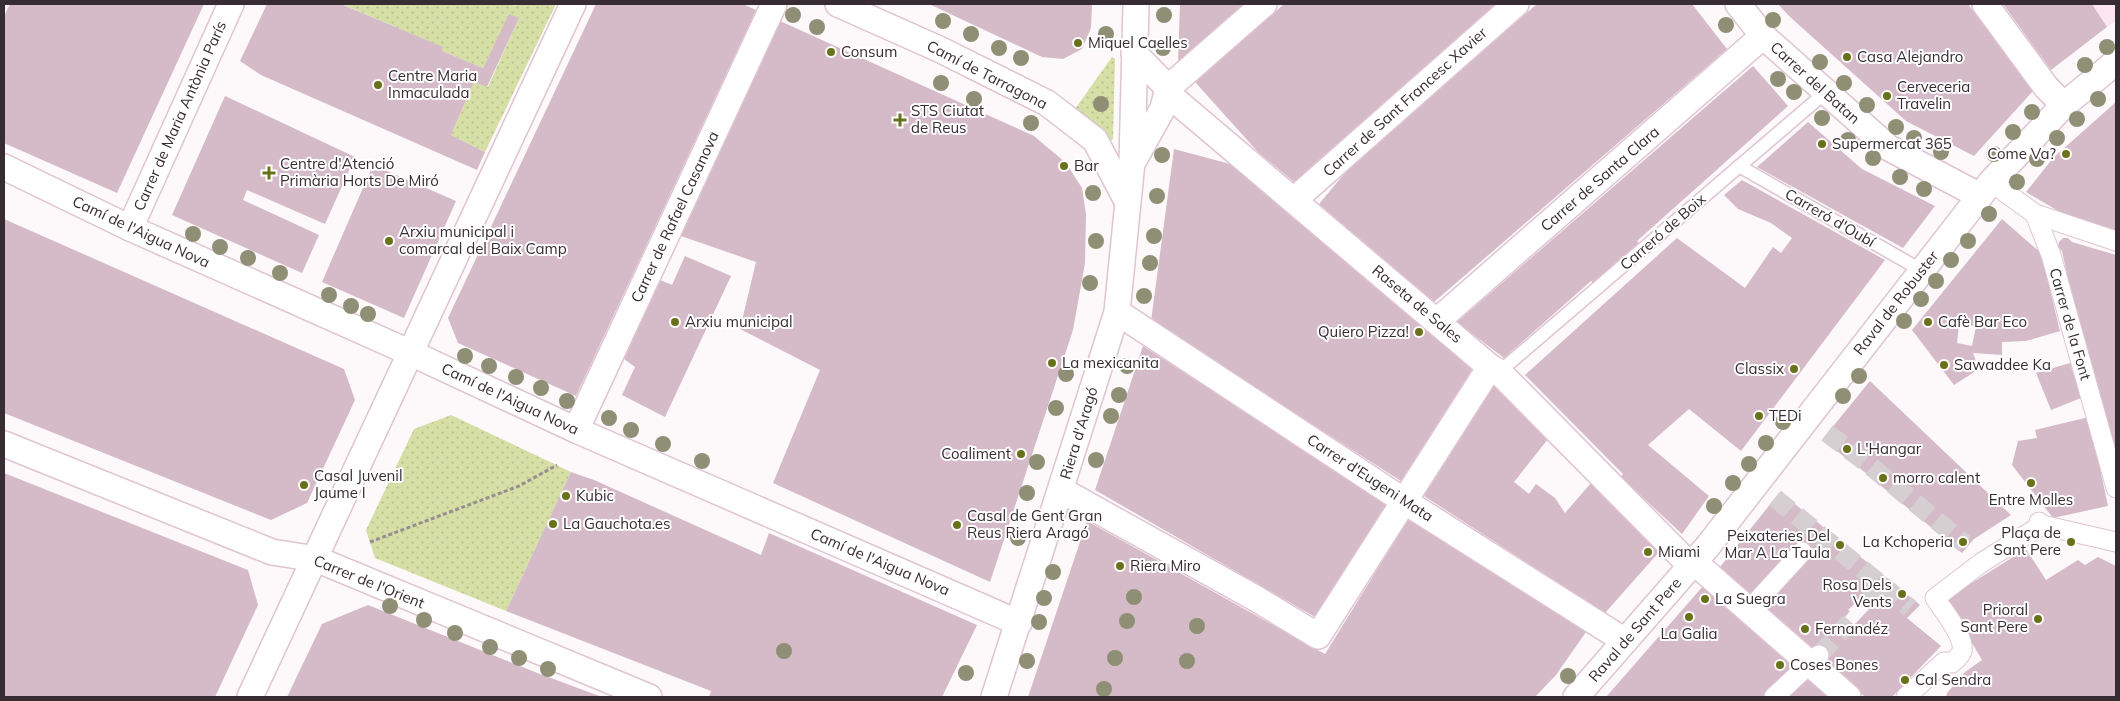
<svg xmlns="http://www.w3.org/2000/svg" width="2120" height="701" viewBox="0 0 2120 701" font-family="Mulish,sans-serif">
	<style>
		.built { fill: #fce6f0 }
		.green { fill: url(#green-dots) }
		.building { fill: #d5bac7; fill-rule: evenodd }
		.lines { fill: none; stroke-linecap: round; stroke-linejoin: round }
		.pedestrian-tunnel { stroke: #d5cfd2; stroke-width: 19; stroke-dasharray: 19 9; stroke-linecap: butt }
		.service-casing { stroke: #dfc4d1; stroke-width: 15 }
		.pedestrian-casing { stroke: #dfc4d1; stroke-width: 21 }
		.minor-casing { stroke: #dfc4d1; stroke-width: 28 }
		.path { stroke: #968e91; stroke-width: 3; stroke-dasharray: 4 2.5; stroke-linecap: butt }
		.service { stroke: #fff; stroke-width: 12 }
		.pedestrian { stroke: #fff; stroke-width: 19 }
		.minor { stroke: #fff; stroke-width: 25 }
		.tree { fill: #8e8f75 }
		.poi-dot { fill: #69721b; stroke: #fff; stroke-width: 2 }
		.labels { text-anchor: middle; stroke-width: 4; stroke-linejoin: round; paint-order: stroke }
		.poi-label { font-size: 15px; fill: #372c31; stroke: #fff; text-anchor: start }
		.street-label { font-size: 15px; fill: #372c31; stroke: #fff }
	</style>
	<defs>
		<pattern id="green-dots" width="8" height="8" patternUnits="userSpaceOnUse" patternTransform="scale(1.25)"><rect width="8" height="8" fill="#d6dfa5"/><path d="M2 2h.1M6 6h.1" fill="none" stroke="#b8c08e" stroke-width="1.8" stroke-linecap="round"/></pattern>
	</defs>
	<rect width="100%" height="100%" fill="#fdf8fa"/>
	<polygon class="built" points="2092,4 2116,4 2116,21 2107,27"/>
	<g class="green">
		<polygon points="342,4 510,4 515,6 517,4 556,4 485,152 451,135 474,82 488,87 519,18 509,15 483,68 442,51 442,47"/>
		<polygon points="1112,57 1115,59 1113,139 1109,142 1089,119 1075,109"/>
		<polygon points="451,415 571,472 506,611 375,558 366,530 414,429"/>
	</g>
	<g class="building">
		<polygon points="10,4 204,4 117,193 4,143 4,16"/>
		<polygon points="267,4 341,4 443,47 442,51 483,68 509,14 519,18 487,87 474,82 451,135 485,152 477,170 261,75 240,61"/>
		<polygon points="596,4 743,4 756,10 576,396 458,343 448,318"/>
		<polygon points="929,4 1092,4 1091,28 1082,49 1063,59 1042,57"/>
		<polygon points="1180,4 1246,4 1178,63"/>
		<polygon points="1284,4 1497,4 1294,182 1258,152 1195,82"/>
		<polygon points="1537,4 1692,4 1727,49 1434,302 1319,204 1349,168"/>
		<polygon points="1778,4 1968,4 2033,91 1974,156 1906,121 1789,16"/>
		<polygon points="2003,4 2092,4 2107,27 2051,70"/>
		<polygon points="780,21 1034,136 1066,163 1082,188 1086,214 1085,263 1073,330 990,582 773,483 820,370 740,329 756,262 681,236"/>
		<polygon points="1753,66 1788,106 1637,241 1640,244 1593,283 1591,281 1504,358 1457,322"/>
		<polygon points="225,96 355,157 325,224 247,190 243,200 319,235 302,273 172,215"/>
		<polygon points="2116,102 2116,235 2060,212 2026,192 2053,158"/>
		<polygon points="1808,122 1862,169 1935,206 1903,248 1757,167"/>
		<polygon points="1174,149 1230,164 1473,368 1401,481 1151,321"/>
		<polygon points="373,165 456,201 404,318 322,282"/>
		<polygon points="1742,180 1885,260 1741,451 1689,409 1648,445 1709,496 1682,534 1621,477 1623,474 1525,375 1677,238 1745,288 1773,247 1781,253 1792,238 1771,223 1738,209 1724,195"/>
		<polygon points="4,219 344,369 355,400 307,503 271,520 4,413"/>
		<path d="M2002 219 2041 253 2060 331 2026 341 2002 342V355L1973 353 1979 369 1954 385 1912 330ZM1959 324 1976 326 1972 346 1957 343Z"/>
		<polygon points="2063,238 2068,238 2072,242 2116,255 2116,455 2076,315 2062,251 2058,247 2059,242"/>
		<polygon points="685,256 731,276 665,417 622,395 635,367 624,359 660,280 672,285"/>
		<polygon points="1143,346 1387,504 1315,617 1095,490"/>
		<polygon points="2070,363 2081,398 2051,410 2036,373"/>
		<polygon points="1870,381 2011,515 1974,539 1962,553 1862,470 1822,440"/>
		<polygon points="1494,385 1508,396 1548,439 1514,482 1529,494 1536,484 1555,498 1565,513 1591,483 1660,551 1605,613 1424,496"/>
		<polygon points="2089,417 2108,506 2053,518 2012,465 2018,441 2037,438 2035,430"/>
		<polygon points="571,472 594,480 761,555 769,533 977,625 942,697 709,697 711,691 506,611"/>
		<polygon points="4,473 248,570 258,605 215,697 4,697"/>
		<path d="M1780 492 1920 605 1907 618 1941 646 1892 697H1865L1720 567ZM1861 598 1871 607 1854 625 1845 617 1850 611 1848 610Z"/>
		<polygon points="1409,518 1586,632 1556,675 1535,697 1028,697 1087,521 1325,654"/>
		<polygon points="2026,549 2046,580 2078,560 2085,565 2098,557 2116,566 2116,697 1946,697 1947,693 1965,672 1982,660 1946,599"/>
		<polygon points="1704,585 1797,666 1766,697 1606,697"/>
		<polygon points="368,605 540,674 602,697 287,697 322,624"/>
		<polygon points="1805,673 1833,697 1782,697"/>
	</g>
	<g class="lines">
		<g class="pedestrian-tunnel">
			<polyline points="1827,433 1868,464 1965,544"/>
			<polyline points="1775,498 1910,608"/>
			<polyline points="1866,603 1887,578"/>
			<polyline points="1819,655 1850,622"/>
		</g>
		<defs>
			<g id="service">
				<polyline points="1739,166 1921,270"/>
				<polyline points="1499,372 1826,92"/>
			</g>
			<g id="pedestrian">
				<polyline points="1991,182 2035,214 2051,255 2116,488"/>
				<polyline points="2035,214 2116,241"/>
				<polyline points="2039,522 2042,525 2116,542"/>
				<polyline points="1749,610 1802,552"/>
				<polyline points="1774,697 1819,655"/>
				<path d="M1906 697 1944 662 1952 663C1956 659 1960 657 1962 651 1965 637 1943 610 1935 598L1981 563 2042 525"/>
			</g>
			<g id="minor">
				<polyline points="838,4 941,50 1047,103 1095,140 1127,201"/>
				<polyline points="1738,4 1763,36 1889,148 1980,196"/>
				<polyline points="1985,4 2046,87 2064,105"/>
				<polyline points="1134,53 1168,88 1175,100 1490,367 1499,372 1683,558 1690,567"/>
				<polyline points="1168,88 1264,4"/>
				<polyline points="1134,160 1163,108 1168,88"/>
				<polyline points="4,167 130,228 411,353 576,430 1019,623"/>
				<polyline points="1294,200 1516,4"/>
				<polyline points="130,228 231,4"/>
				<polyline points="1117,312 1404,501 1625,641"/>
				<polyline points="1437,321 1763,36"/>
				<polyline points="576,430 774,4"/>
				<polyline points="4,444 272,552 316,559 649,697"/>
				<polyline points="1061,490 1255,598 1318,636 1490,367"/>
				<polyline points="1694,562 1848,697"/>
				<polyline points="250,697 573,4"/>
				<polyline points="994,697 1117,312 1132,162 1136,4"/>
				<polyline points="1576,697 1708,546 1991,182 2064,105 2116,62"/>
			</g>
		</defs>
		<use href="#service" class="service-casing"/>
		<use href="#pedestrian" class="pedestrian-casing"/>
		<use href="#minor" class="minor-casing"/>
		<polyline class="path" points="370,542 519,486 557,465"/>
		<use href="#service" class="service"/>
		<use href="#pedestrian" class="pedestrian"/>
		<use href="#minor" class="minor"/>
	</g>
	<g class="tree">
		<circle cx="793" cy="15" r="8"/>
		<circle cx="1164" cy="15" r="8"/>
		<circle cx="1773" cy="20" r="8"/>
		<circle cx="943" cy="21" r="8"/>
		<circle cx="1726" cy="25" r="8"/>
		<circle cx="817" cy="27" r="8"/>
		<circle cx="971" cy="34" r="8"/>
		<circle cx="1106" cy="34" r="8"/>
		<circle cx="2107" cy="47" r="8"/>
		<circle cx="999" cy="48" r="8"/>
		<circle cx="1163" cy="48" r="8"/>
		<circle cx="1021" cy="58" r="8"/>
		<circle cx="1820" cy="62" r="8"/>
		<circle cx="2085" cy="65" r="8"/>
		<circle cx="1778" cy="79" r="8"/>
		<circle cx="941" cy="83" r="8"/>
		<circle cx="1844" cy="83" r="8"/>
		<circle cx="1794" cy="92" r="8"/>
		<circle cx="974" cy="99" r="8"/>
		<circle cx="2098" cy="99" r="8"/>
		<circle cx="1101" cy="104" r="8"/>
		<circle cx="1867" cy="105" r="8"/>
		<circle cx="2032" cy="112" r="8"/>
		<circle cx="1822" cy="118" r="8"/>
		<circle cx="2077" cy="119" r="8"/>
		<circle cx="1031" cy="123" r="8"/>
		<circle cx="1896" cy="127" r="8"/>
		<circle cx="2013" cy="132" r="8"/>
		<circle cx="1914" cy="138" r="8"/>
		<circle cx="2057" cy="138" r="8"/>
		<circle cx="1848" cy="140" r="8"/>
		<circle cx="1941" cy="152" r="8"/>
		<circle cx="1994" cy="154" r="8"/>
		<circle cx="1162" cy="155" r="8"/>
		<circle cx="1873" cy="158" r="8"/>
		<circle cx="2037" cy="159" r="8"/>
		<circle cx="1900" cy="177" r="8"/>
		<circle cx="2017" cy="182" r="8"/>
		<circle cx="1924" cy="189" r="8"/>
		<circle cx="1093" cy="193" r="8"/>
		<circle cx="1157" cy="196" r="8"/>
		<circle cx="1989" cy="214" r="8"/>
		<circle cx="193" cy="234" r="8"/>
		<circle cx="1154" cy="236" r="8"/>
		<circle cx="1096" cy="241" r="8"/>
		<circle cx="1968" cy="241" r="8"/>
		<circle cx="220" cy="247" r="8"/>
		<circle cx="248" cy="258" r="8"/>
		<circle cx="1951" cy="260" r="8"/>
		<circle cx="1150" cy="263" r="8"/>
		<circle cx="280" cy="273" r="8"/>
		<circle cx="1936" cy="281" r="8"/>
		<circle cx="1090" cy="283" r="8"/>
		<circle cx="329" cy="295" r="8"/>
		<circle cx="1144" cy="296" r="8"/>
		<circle cx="1921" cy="299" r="8"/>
		<circle cx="351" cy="306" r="8"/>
		<circle cx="368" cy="314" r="8"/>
		<circle cx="1904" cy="321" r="8"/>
		<circle cx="465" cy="356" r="8"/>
		<circle cx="489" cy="366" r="8"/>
		<circle cx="1127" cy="366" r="8"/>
		<circle cx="1066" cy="374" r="8"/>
		<circle cx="1859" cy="376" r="8"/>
		<circle cx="516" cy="377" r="8"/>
		<circle cx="541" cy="388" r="8"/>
		<circle cx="1119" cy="395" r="8"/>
		<circle cx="1843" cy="396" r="8"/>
		<circle cx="567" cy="401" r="8"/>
		<circle cx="1056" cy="408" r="8"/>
		<circle cx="1111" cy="416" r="8"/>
		<circle cx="609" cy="418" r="8"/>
		<circle cx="1783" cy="422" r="8"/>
		<circle cx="631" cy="430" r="8"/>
		<circle cx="1766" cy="443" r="8"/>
		<circle cx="663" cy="444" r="8"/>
		<circle cx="1096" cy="460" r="8"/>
		<circle cx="702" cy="461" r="8"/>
		<circle cx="1037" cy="462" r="8"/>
		<circle cx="1749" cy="464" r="8"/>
		<circle cx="1733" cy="483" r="8"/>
		<circle cx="1027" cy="493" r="8"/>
		<circle cx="1714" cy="506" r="8"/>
		<circle cx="1018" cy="538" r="8"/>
		<circle cx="1053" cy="572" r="8"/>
		<circle cx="1134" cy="597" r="8"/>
		<circle cx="1044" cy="598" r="8"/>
		<circle cx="390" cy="606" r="8"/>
		<circle cx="424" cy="620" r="8"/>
		<circle cx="1127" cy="621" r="8"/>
		<circle cx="1039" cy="622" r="8"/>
		<circle cx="1197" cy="626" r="8"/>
		<circle cx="455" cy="633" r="8"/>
		<circle cx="490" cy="647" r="8"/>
		<circle cx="784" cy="651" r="8"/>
		<circle cx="519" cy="658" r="8"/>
		<circle cx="1115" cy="658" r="8"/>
		<circle cx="1027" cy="661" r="8"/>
		<circle cx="1187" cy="661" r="8"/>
		<circle cx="548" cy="669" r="8"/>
		<circle cx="966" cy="673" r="8"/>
		<circle cx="1568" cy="676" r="8"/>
		<circle cx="1104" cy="689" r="8"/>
	</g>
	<g class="poi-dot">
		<circle cx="1078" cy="43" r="5"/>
		<circle cx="831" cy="52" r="5"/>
		<circle cx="1847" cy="57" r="5"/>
		<circle cx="378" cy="85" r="5"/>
		<circle cx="1887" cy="96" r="5"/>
		<path d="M897.5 112.5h5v5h5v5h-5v5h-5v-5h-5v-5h5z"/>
		<circle cx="1822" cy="144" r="5"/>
		<circle cx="2066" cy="154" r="5"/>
		<circle cx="1064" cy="166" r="5"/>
		<path d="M266.5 165.5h5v5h5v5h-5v5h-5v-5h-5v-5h5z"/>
		<circle cx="389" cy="241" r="5"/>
		<circle cx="675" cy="322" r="5"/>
		<circle cx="1928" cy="322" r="5"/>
		<circle cx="1419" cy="332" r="5"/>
		<circle cx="1052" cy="363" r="5"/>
		<circle cx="1944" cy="365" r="5"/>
		<circle cx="1794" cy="369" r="5"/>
		<circle cx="1759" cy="416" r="5"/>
		<circle cx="1847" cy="449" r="5"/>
		<circle cx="1021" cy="454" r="5"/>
		<circle cx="1883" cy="478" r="5"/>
		<circle cx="2031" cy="483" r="5"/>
		<circle cx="304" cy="485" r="5"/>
		<circle cx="566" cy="496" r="5"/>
		<circle cx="553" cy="524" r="5"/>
		<circle cx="957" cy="525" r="5"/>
		<circle cx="1963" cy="542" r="5"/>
		<circle cx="2071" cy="542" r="5"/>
		<circle cx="1840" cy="545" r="5"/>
		<circle cx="1648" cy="552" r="5"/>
		<circle cx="1120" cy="566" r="5"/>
		<circle cx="1902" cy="594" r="5"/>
		<circle cx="1705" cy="599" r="5"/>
		<circle cx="1689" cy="617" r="5"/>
		<circle cx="2038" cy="619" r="5"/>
		<circle cx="1805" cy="629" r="5"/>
		<circle cx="1780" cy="665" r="5"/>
		<circle cx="1905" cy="680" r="5"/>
	</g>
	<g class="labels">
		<g class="poi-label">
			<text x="1088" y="48">Miquel Caelles</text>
			<text x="841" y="57">Consum</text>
			<text x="1857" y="62">Casa Alejandro</text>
			<text x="388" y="81">Centre Maria<tspan x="388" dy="17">Inmaculada</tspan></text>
			<text x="1897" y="92">Cerveceria<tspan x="1897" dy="17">Travelin</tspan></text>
			<text x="911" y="116">STS Ciutat<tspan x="911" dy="17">de Reus</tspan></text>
			<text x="1832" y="149">Supermercat 365</text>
			<text x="2056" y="159" text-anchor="end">Come Va?</text>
			<text x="280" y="169">Centre d'Atenció<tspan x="280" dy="17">Primària Horts De Miró</tspan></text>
			<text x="1074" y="171">Bar</text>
			<text x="399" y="237">Arxiu municipal i<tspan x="399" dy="17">comarcal del Baix Camp</tspan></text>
			<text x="685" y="327">Arxiu municipal</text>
			<text x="1938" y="327">Cafè Bar Eco</text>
			<text x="1409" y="337" text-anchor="end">Quiero Pizza!</text>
			<text x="1062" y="368">La mexicanita</text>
			<text x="1954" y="370">Sawaddee Ka</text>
			<text x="1784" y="374" text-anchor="end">Classix</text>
			<text x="1769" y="421">TEDi</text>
			<text x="1857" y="454">L'Hangar</text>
			<text x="1011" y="459" text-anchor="end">Coaliment</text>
			<text x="314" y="481">Casal Juvenil<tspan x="314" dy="17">Jaume I</tspan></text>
			<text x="1893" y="483">morro calent</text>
			<text x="576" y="501">Kubic</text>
			<text x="2031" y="505" text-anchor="middle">Entre Molles</text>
			<text x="967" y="521">Casal de Gent Gran<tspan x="967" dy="17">Reus Riera Aragó</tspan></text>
			<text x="563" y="529">La Gauchota.es</text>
			<text x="2061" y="538" text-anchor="end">Plaça de<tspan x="2061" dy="17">Sant Pere</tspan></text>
			<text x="1830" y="541" text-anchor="end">Peixateries Del<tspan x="1830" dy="17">Mar A La Taula</tspan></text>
			<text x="1953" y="547" text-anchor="end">La Kchoperia</text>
			<text x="1658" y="557">Miami</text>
			<text x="1130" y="571">Riera Miro</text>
			<text x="1892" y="590" text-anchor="end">Rosa Dels<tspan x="1892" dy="17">Vents</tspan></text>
			<text x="1715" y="604">La Suegra</text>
			<text x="2028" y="615" text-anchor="end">Prioral<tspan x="2028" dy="17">Sant Pere</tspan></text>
			<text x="1815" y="634">Fernandéz</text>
			<text x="1689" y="639" text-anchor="middle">La Galia</text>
			<text x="1790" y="670">Coses Bones</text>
			<text x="1915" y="685">Cal Sendra</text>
		</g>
		<g class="street-label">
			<text transform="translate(987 75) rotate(27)" y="5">Camí de Tarragona</text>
			<text transform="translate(1815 83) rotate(42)" y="5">Carrer del Batan</text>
			<text transform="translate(1405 102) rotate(-42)" y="5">Carrer de Sant Francesc Xavier</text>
			<text transform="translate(180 116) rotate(-66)" y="5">Carrer de Maria Antònia París</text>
			<text transform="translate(1600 179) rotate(-41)" y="5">Carrer de Santa Clara</text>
			<text transform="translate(675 217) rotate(-65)" y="5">Carrer de Rafael Casanova</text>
			<text transform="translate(1830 218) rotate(30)" y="5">Carreró d'Oubí</text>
			<text transform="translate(141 232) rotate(25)" y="5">Camí de l'Aigua Nova</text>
			<text transform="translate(1663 232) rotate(-41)" y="5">Carreró de Boix</text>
			<text transform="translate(1896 303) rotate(-52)" y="5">Raval de Robuster</text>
			<text transform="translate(1417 304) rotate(40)" y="5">Raseta de Sales</text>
			<text transform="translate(2070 324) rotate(74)" y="5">Carrer de la Font</text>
			<text transform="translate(510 399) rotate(25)" y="5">Camí de l'Aigua Nova</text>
			<text transform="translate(1079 433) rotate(-73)" y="5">Riera d'Aragó</text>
			<text transform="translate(1370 478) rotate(33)" y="5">Carrer d'Eugeni Mata</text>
			<text transform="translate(880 562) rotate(23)" y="5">Camí de l'Aigua Nova</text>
			<text transform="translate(369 582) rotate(22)" y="5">Carrer de l'Orient</text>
			<text transform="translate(1635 630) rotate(-49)" y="5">Raval de Sant Pere</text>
		</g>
	</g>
	<rect width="2120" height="701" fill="none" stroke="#372c31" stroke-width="10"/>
</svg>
